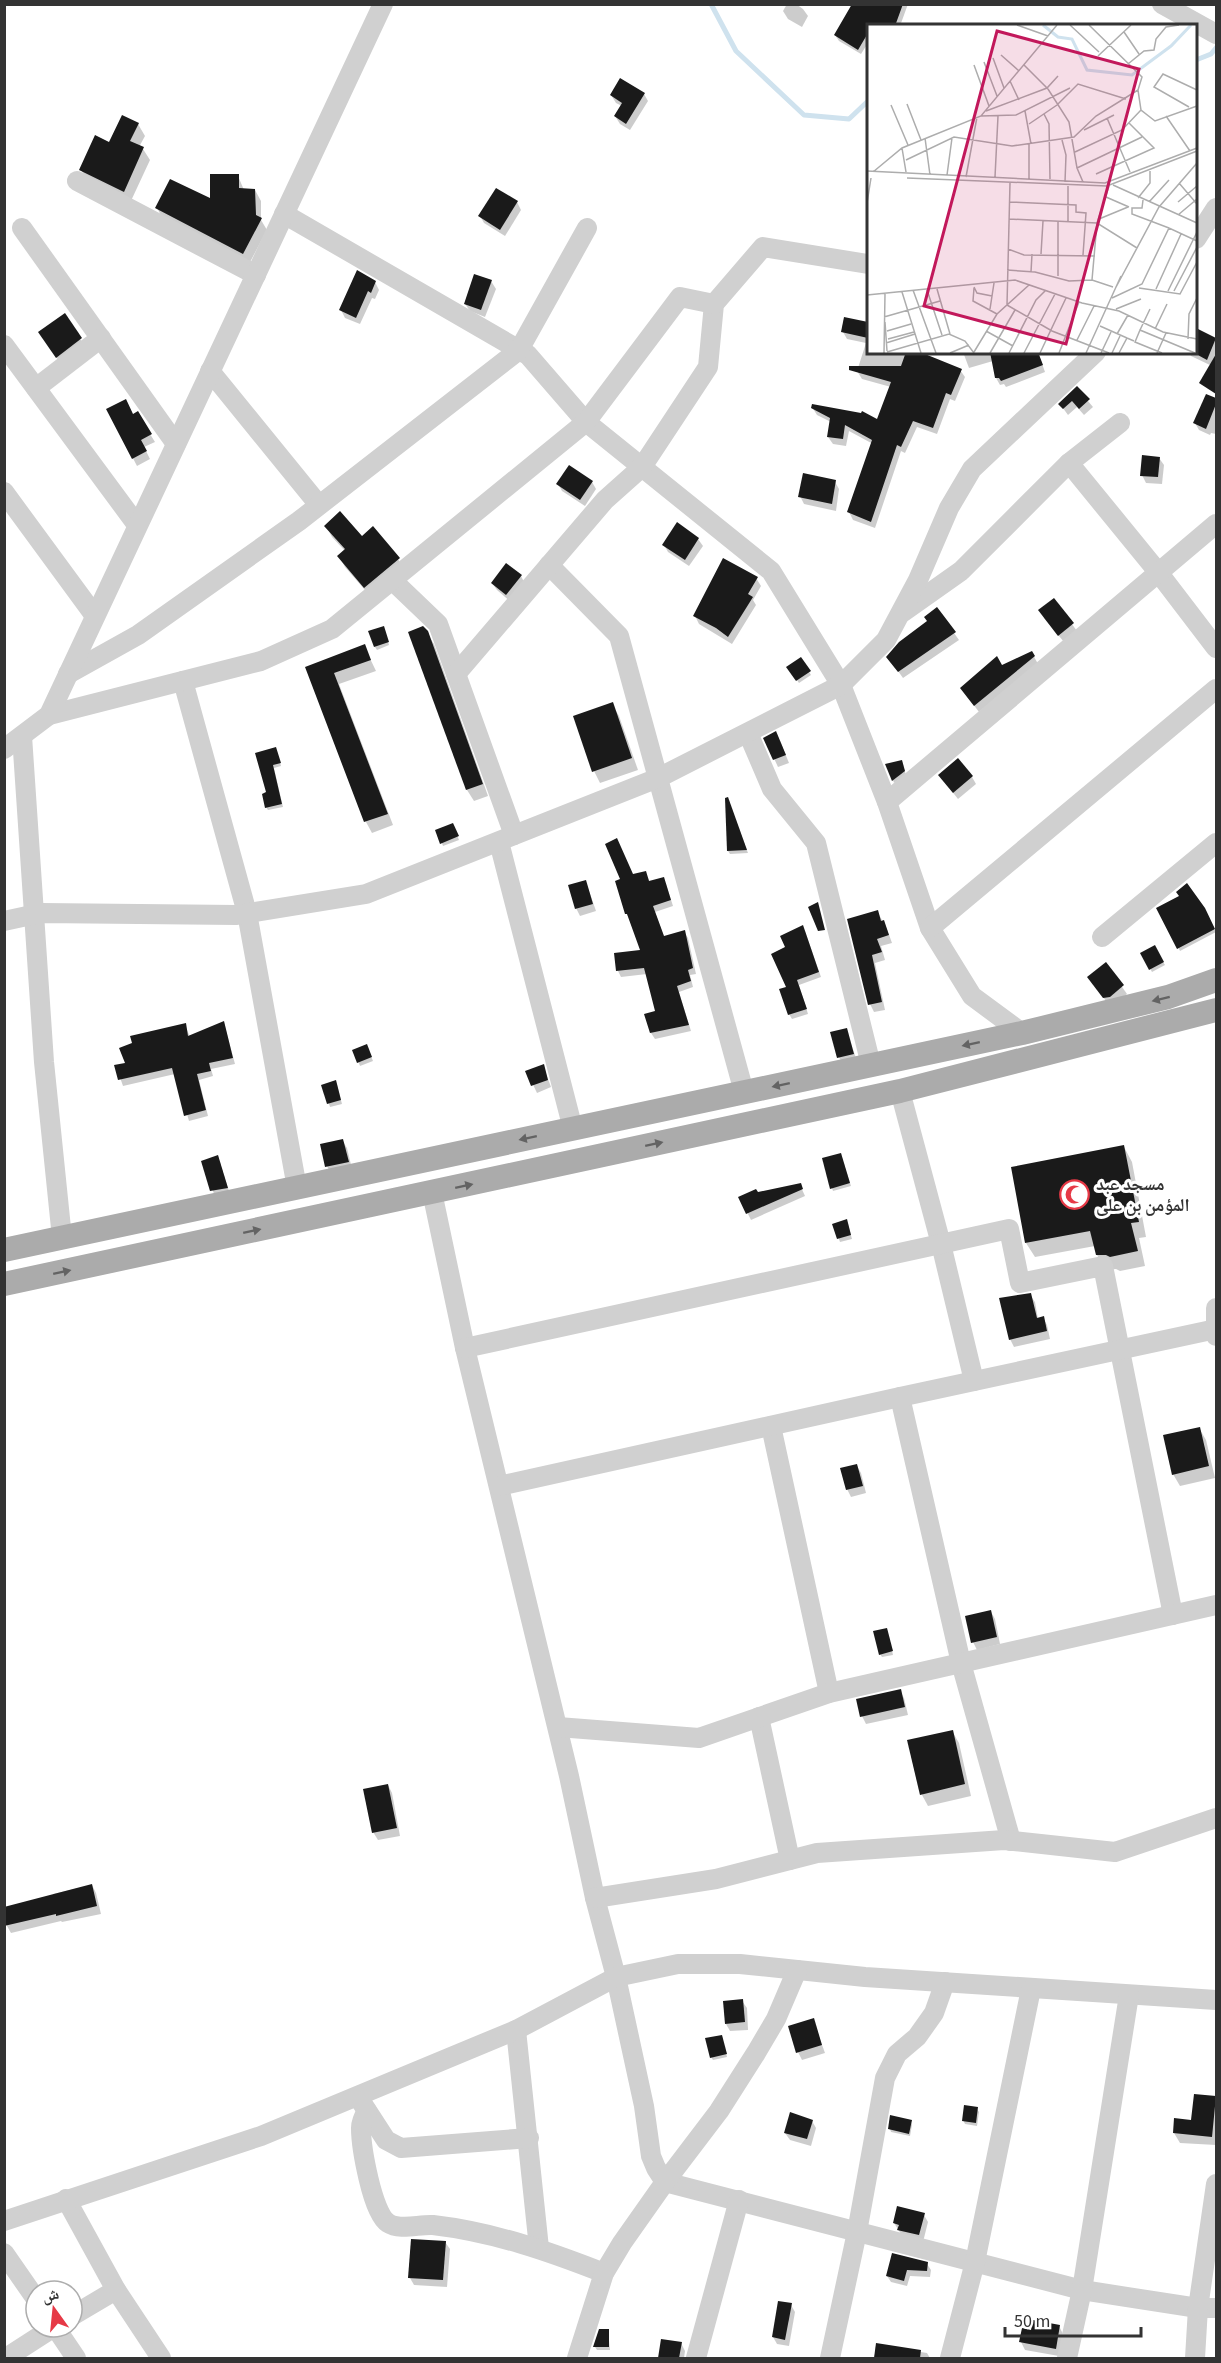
<svg xmlns="http://www.w3.org/2000/svg" width="1221" height="2363" viewBox="0 0 1221 2363" font-family="'Source Sans 3','Noto Naskh Arabic',sans-serif">
	<style>
		.shadow { fill: #0003 }
		.lines { fill: none; stroke-linecap: round; stroke-linejoin: round }
		.stream { stroke: #cfe2ee; stroke-width: 5 }
		.building { fill: #1a1a1a }
		.minor { stroke: #d0d0d0; stroke-width: 20 }
		.major { stroke: #ababab; stroke-width: 24 }
		.oneway { fill: #636363 }
		.labels { text-anchor: middle; stroke-width: 6; stroke-linejoin: round; paint-order: stroke }
		.poi-label { font-size: 18px; font-weight: bold; fill: #333; stroke: #fff; text-anchor: start }
		.inset-river { fill: none; stroke: #cfe2ee; stroke-width: 3 }
		.inset-road { fill: none; stroke: #adadad; stroke-width: 1.5 }
		.view { fill: #c2185b; fill-opacity: 0.15; stroke: #c2185b; stroke-width: 3 }
		.inset-edge { fill: none; stroke: #333; stroke-width: 3 }
	</style>
	<rect width="100%" height="100%" fill="#fff"/>
	<g class="shadow">
		<polygon points="787,4 796,4 803,9 808,16 802,27 788,19 783,11"/>
		<polygon points="854,4 908,4 900,26 868,26 868,43 861,54 839,41 835,35"/>
		<polygon points="644,94 648,101 630,130 620,124 615,116 622,106 616,103 611,95"/>
		<polygon points="138,124 145,136 139,147 143,149 150,160 130,203 88,181 81,170 110,144"/>
		<polygon points="238,176 244,190 255,190 261,201 261,220 267,230 249,264 163,219 157,208 211,201"/>
		<polygon points="496,190 517,202 521,210 505,236 484,223 480,216"/>
		<polygon points="491,281 496,289 485,317 470,311 465,304"/>
		<polygon points="375,282 379,290 375,299 372,298 360,324 345,318 341,310"/>
		<polygon points="845,319 868,323 868,352 916,352 960,370 965,377 955,401 950,399 937,434 917,427 905,453 901,451 875,528 853,520 849,512 873,444 849,431 846,446 833,444 828,437 831,422 817,415 812,407 878,421 891,387 862,379 857,371 866,343 847,339 843,332"/>
		<polygon points="1196,330 1216,340 1216,357 1212,366 1191,356 1189,352 1196,352"/>
		<polygon points="44,339 80,339 85,346 61,364"/>
		<polygon points="963,352 1038,352 1045,372 1006,387 1004,384 1000,385 996,378 993,361 969,368"/>
		<polygon points="1077,388 1093,407 1084,415 1077,407 1068,415 1060,404"/>
		<polygon points="1206,396 1216,399 1216,434 1211,433 1210,435 1199,430 1195,423"/>
		<polygon points="108,410 133,415 137,413 155,442 144,447 150,459 137,466"/>
		<polygon points="1159,458 1164,465 1162,484 1146,483 1142,475"/>
		<polygon points="592,482 596,489 585,506 562,491 558,484"/>
		<polygon points="835,482 839,489 836,511 804,504 800,496"/>
		<polygon points="326,526 362,538 398,559 404,570 371,597 345,567 339,556 345,551 332,537"/>
		<polygon points="698,539 703,546 689,566 668,552 664,545"/>
		<polygon points="521,576 525,584 511,602 497,590 492,583"/>
		<polygon points="756,578 761,586 753,600 756,605 732,644 699,624 695,616"/>
		<polygon points="1054,600 1077,631 1064,642 1044,618"/>
		<polygon points="937,609 959,640 903,678 893,664 929,622"/>
		<polygon points="385,631 389,645 377,650 375,647"/>
		<polygon points="426,632 434,644 488,796 474,801 467,790"/>
		<polygon points="364,646 376,671 339,684 393,825 372,833 366,822 307,668"/>
		<polygon points="1032,653 1038,664 979,712 961,688"/>
		<polygon points="801,659 811,675 799,683 788,668"/>
		<polygon points="612,704 619,716 638,770 600,783 594,771"/>
		<polygon points="765,739 780,741 789,763 778,767"/>
		<polygon points="277,752 281,766 274,768 283,807 268,810 266,807 268,794 257,754"/>
		<polygon points="903,765 906,775 894,783 893,780"/>
		<polygon points="939,775 972,777 976,784 958,799"/>
		<polygon points="729,802 748,853 730,854 728,851"/>
		<polygon points="454,828 459,840 443,846 437,831"/>
		<polygon points="633,876 648,878 650,883 666,884 673,906 655,912 664,937 684,932 688,938 696,974 690,975 693,987 679,992 691,1031 655,1039 651,1033 657,1012 647,974 621,977 618,971 616,954 642,951 627,914"/>
		<polygon points="586,882 596,911 580,916 576,908"/>
		<polygon points="1180,897 1203,909 1216,932 1180,951 1158,909"/>
		<polygon points="877,911 887,929 892,943 881,946 885,960 875,963 885,1010 874,1012 870,1004 849,920"/>
		<polygon points="805,931 821,977 799,985 808,1014 792,1019 789,1014 787,948"/>
		<polygon points="1154,947 1165,965 1152,972 1142,954"/>
		<polygon points="1106,964 1127,994 1114,1004 1109,1005 1088,977"/>
		<polygon points="224,1023 235,1064 211,1069 213,1076 199,1080 208,1116 189,1121 175,1074 123,1086 116,1066 127,1064 185,1025 190,1037"/>
		<polygon points="846,1029 857,1061 843,1065 839,1057"/>
		<polygon points="368,1049 373,1061 360,1066 354,1051"/>
		<polygon points="543,1066 551,1087 537,1093 527,1072"/>
		<polygon points="337,1085 342,1104 330,1107 323,1086"/>
		<polygon points="342,1140 347,1148 352,1169 331,1174 327,1166"/>
		<polygon points="1124,1147 1132,1162 1146,1237 1139,1238 1145,1266 1120,1271 1116,1269 1106,1270 1097,1255 1095,1246 1035,1257 1026,1243"/>
		<polygon points="842,1158 851,1186 833,1191 832,1188"/>
		<polygon points="219,1160 229,1191 214,1194 203,1162"/>
		<polygon points="800,1185 805,1196 751,1220 740,1198"/>
		<polygon points="848,1224 852,1239 840,1242 834,1225"/>
		<polygon points="1030,1295 1035,1302 1038,1319 1043,1318 1047,1325 1050,1339 1014,1347 1010,1339"/>
		<polygon points="1199,1428 1206,1440 1215,1478 1180,1486 1173,1474"/>
		<polygon points="857,1466 861,1473 866,1493 851,1497 847,1489"/>
		<polygon points="991,1612 995,1619 1000,1644 977,1650 973,1642"/>
		<polygon points="887,1629 893,1655 882,1657 880,1654"/>
		<polygon points="900,1691 904,1698 908,1715 866,1724 862,1716"/>
		<polygon points="952,1731 959,1743 971,1796 928,1806 922,1795"/>
		<polygon points="388,1785 392,1793 400,1836 378,1840 373,1832"/>
		<polygon points="92,1885 96,1893 101,1914 62,1922 61,1921 11,1933 7,1926 4,1917 54,1897 53,1894"/>
		<polygon points="742,2001 747,2008 748,2030 730,2031 726,2024"/>
		<polygon points="813,2020 825,2053 802,2060 798,2052"/>
		<polygon points="722,2036 727,2057 713,2060 711,2057"/>
		<polygon points="1216,2098 1216,2145 1180,2143 1174,2133 1192,2121"/>
		<polygon points="977,2109 979,2112 977,2126 965,2124 963,2120"/>
		<polygon points="812,2121 816,2128 811,2146 790,2140 785,2133"/>
		<polygon points="911,2122 912,2125 910,2136 891,2132 890,2129"/>
		<polygon points="924,2215 928,2222 923,2242 903,2237 894,2223"/>
		<polygon points="445,2242 450,2249 447,2287 414,2285 410,2278"/>
		<polygon points="927,2264 931,2270 930,2277 910,2276 907,2286 891,2282 887,2276"/>
		<polygon points="791,2305 795,2312 789,2346 777,2344 773,2337"/>
		<polygon points="1059,2326 1063,2334 1059,2356 1025,2350 1021,2342 1032,2331"/>
		<polygon points="608,2331 610,2350 597,2350 595,2347"/>
		<polygon points="662,2341 681,2343 685,2351 684,2358 659,2358"/>
		<polygon points="878,2345 927,2353 930,2358 875,2358"/>
	</g>
	<g class="lines">
		<g class="stream">
			<polyline points="711,4 736,51 804,115 849,119 868,101"/>
			<polyline points="1196,60 1211,54 1216,48"/>
		</g>
	</g>
	<g class="building">
		<polygon points="852,4 903,4 895,26 868,26 868,33 858,50 834,35"/>
		<polygon points="620,78 645,93 626,124 614,116 622,103 610,95"/>
		<polygon points="122,115 139,123 130,141 144,147 124,192 79,170 95,135 109,142"/>
		<polygon points="210,174 239,174 239,188 255,189 256,215 262,218 243,254 155,208 170,179 210,198"/>
		<polygon points="496,188 518,201 500,230 478,216"/>
		<polygon points="357,270 376,281 371,293 368,291 356,318 339,310"/>
		<polygon points="474,274 492,280 481,310 464,304"/>
		<polygon points="65,313 82,338 56,358 38,332"/>
		<polygon points="844,317 868,322 868,338 841,332"/>
		<polygon points="1196,328 1216,338 1207,360 1196,354"/>
		<polygon points="906,352 920,352 962,369 951,395 946,393 933,428 913,421 901,447 897,445 871,522 847,512 872,440 845,425 843,439 827,437 830,418 811,408 812,404 861,413 862,411 877,419 891,382 849,370 849,366 901,366"/>
		<polygon points="990,352 1038,352 1043,365 1001,381 999,378 995,378"/>
		<polygon points="1216,354 1216,394 1199,383"/>
		<polygon points="1077,386 1090,399 1079,409 1072,401 1063,409 1058,404"/>
		<polygon points="1206,394 1216,398 1216,404 1206,429 1193,423"/>
		<polygon points="126,399 133,414 138,411 152,434 141,440 147,451 132,459 106,409"/>
		<polygon points="1142,455 1160,457 1158,477 1140,476"/>
		<polygon points="569,465 593,481 580,500 556,484"/>
		<polygon points="803,473 836,480 832,504 798,497"/>
		<polygon points="340,511 362,536 373,526 400,558 364,588 337,556 345,549 324,526"/>
		<polygon points="677,522 699,538 685,560 662,545"/>
		<polygon points="723,558 758,577 748,594 753,597 728,637 716,628 693,616"/>
		<polygon points="506,563 522,575 506,595 491,583"/>
		<polygon points="1054,598 1074,623 1058,636 1038,610"/>
		<polygon points="937,607 956,632 898,672 886,657 899,642 927,621 924,617"/>
		<polygon points="384,626 389,642 374,647 368,631"/>
		<polygon points="423,626 428,631 483,784 466,790 408,632"/>
		<polygon points="365,644 371,660 334,673 388,814 364,822 305,667"/>
		<polygon points="1032,651 1035,656 974,706 960,688 997,656 1002,665"/>
		<polygon points="801,657 811,671 796,681 786,667"/>
		<polygon points="613,702 632,758 592,772 573,716"/>
		<polygon points="776,731 786,755 773,760 763,738"/>
		<polygon points="276,747 281,763 273,765 282,804 265,808 262,794 266,792 255,753"/>
		<polygon points="958,758 973,776 953,793 938,775"/>
		<polygon points="902,760 905,771 892,781 885,764"/>
		<polygon points="728,797 747,850 727,851 725,798"/>
		<polygon points="453,823 459,836 440,844 435,830"/>
		<polygon points="617,838 633,874 646,871 649,881 664,877 671,900 653,906 664,936 685,930 693,968 688,970 691,981 677,986 689,1025 650,1033 644,1014 655,1011 644,968 616,971 614,953 640,950 627,914 625,914 615,881 620,879 605,844"/>
		<polygon points="586,880 593,904 575,909 568,885"/>
		<polygon points="1187,883 1205,908 1215,929 1177,949 1156,908 1179,896 1176,892"/>
		<polygon points="818,902 825,930 818,931 808,907"/>
		<polygon points="878,910 881,921 884,920 889,935 877,939 882,952 872,955 882,1002 868,1005 847,919"/>
		<polygon points="803,925 819,972 797,980 807,1009 788,1015 779,989 786,987 771,954 785,947 780,936"/>
		<polygon points="1155,945 1164,962 1149,970 1140,953"/>
		<polygon points="1106,962 1124,985 1110,997 1103,998 1087,977"/>
		<polygon points="224,1021 233,1058 209,1063 211,1071 197,1074 206,1110 184,1116 172,1068 118,1080 114,1065 125,1063 119,1048 132,1043 130,1036 186,1023 188,1036"/>
		<polygon points="847,1028 854,1054 837,1058 830,1032"/>
		<polygon points="367,1044 372,1057 357,1063 352,1050"/>
		<polygon points="544,1064 548,1080 531,1086 525,1071"/>
		<polygon points="336,1080 341,1100 327,1104 321,1085"/>
		<polygon points="343,1139 349,1162 325,1167 320,1144"/>
		<polygon points="1124,1145 1139,1222 1131,1223 1138,1251 1110,1257 1106,1255 1096,1255 1090,1231 1025,1243 1011,1167"/>
		<polygon points="841,1153 850,1183 830,1189 822,1158"/>
		<polygon points="218,1155 228,1188 210,1191 201,1161"/>
		<polygon points="801,1183 803,1189 746,1214 738,1197 756,1189 758,1192"/>
		<polygon points="847,1219 851,1235 837,1239 832,1224"/>
		<polygon points="1031,1293 1037,1318 1044,1316 1047,1331 1009,1340 999,1298"/>
		<polygon points="1200,1427 1209,1466 1172,1475 1163,1435"/>
		<polygon points="857,1464 863,1486 846,1490 840,1468"/>
		<polygon points="991,1610 997,1637 971,1643 965,1616"/>
		<polygon points="887,1628 893,1651 879,1655 873,1631"/>
		<polygon points="901,1689 905,1707 860,1717 856,1699"/>
		<polygon points="953,1730 965,1784 920,1795 907,1740"/>
		<polygon points="388,1784 397,1828 372,1833 363,1789"/>
		<polygon points="92,1884 97,1906 56,1916 56,1914 4,1926 4,1907"/>
		<polygon points="743,1999 745,2022 725,2024 723,2001"/>
		<polygon points="814,2018 822,2045 796,2053 788,2026"/>
		<polygon points="722,2035 727,2054 710,2058 705,2038"/>
		<polygon points="1194,2094 1216,2096 1212,2137 1173,2133 1174,2118 1191,2120"/>
		<polygon points="964,2105 978,2107 976,2123 962,2121"/>
		<polygon points="790,2112 813,2120 807,2139 784,2133"/>
		<polygon points="890,2115 912,2120 909,2134 888,2129"/>
		<polygon points="897,2206 925,2213 919,2235 897,2230 899,2225 893,2223"/>
		<polygon points="411,2239 446,2241 443,2280 408,2278"/>
		<polygon points="892,2253 928,2262 927,2271 907,2270 904,2281 886,2276"/>
		<polygon points="778,2301 792,2303 785,2340 772,2337"/>
		<polygon points="1033,2320 1060,2325 1056,2349 1019,2342 1022,2328 1031,2330"/>
		<polygon points="599,2329 609,2329 609,2347 593,2347"/>
		<polygon points="661,2339 682,2342 679,2358 658,2358"/>
		<polygon points="876,2343 921,2350 920,2358 874,2358"/>
	</g>
	<g class="lines">
		<g class="minor">
			<polyline points="1162,4 1216,34"/>
			<polyline points="77,181 256,275"/>
			<polyline points="284,214 528,355 586,422 771,571 841,685 887,802 930,928 972,996 1022,1033"/>
			<polyline points="22,228 176,444"/>
			<polyline points="1196,239 1216,208"/>
			<polyline points="4,345 137,525"/>
			<polyline points="210,371 319,505"/>
			<polyline points="36,388 101,338"/>
			<polyline points="1069,463 1158,572 1216,648"/>
			<polyline points="4,492 95,616"/>
			<polyline points="549,565 619,636 744,1092"/>
			<polyline points="392,580 438,624 514,835"/>
			<polyline points="903,612 961,571 1069,463 1120,423"/>
			<polyline points="68,674 138,635 299,521 519,350 587,228"/>
			<polyline points="456,674 605,500 642,467 708,367 714,304 763,247 868,264"/>
			<polyline points="183,681 247,913 297,1188"/>
			<polyline points="49,715 261,661 332,629 586,422 680,297 714,304"/>
			<polyline points="748,733 772,789 816,843 871,1065"/>
			<polyline points="22,736 44,1062 62,1238"/>
			<polyline points="4,749 49,715 383,4"/>
			<polyline points="887,802 1216,524"/>
			<polyline points="499,842 573,1129"/>
			<polyline points="4,921 41,913 237,915 366,894 658,778 841,685 886,640 918,580 949,508 972,469 1096,352"/>
			<polyline points="930,928 1216,689"/>
			<polyline points="1102,937 1216,843"/>
			<polyline points="900,1091 941,1244 974,1381"/>
			<polyline points="432,1192 465,1348 569,1776 595,1898 616,1977 644,2106 651,2156 656,2168 665,2182 1082,2290 1198,2308 1216,2308"/>
			<polyline points="1216,1308 1216,1336"/>
			<polyline points="465,1348 1009,1229 1020,1283 1103,1266 1173,1615"/>
			<polyline points="900,1397 961,1663 1011,1841"/>
			<polyline points="771,1426 829,1693"/>
			<polyline points="499,1486 900,1397 1216,1329"/>
			<polyline points="759,1717 790,1860"/>
			<polyline points="558,1727 699,1738 829,1693 1216,1605"/>
			<polyline points="595,1898 716,1879 817,1853 1004,1840 1115,1852 1216,1818"/>
			<polyline points="516,2030 539,2248"/>
			<polyline points="362,2103 386,2140 401,2148 529,2138"/>
			<path d="M367 2111C364 2116 361 2122 361 2128 361 2146 372 2213 388 2223 400 2231 419 2224 433 2225 493 2232 548 2251 604 2273"/>
			<polyline points="66,2199 116,2290 161,2358"/>
			<polyline points="4,2221 261,2136 516,2030 616,1977 678,1964 740,1964 865,1977 1216,2000"/>
			<polyline points="4,2253 36,2299"/>
			<polyline points="72,2316 116,2290"/>
			<polyline points="55,2327 76,2358"/>
			<polyline points="6,2358 54,2327"/>
			<polyline points="577,2358 604,2273 622,2243 665,2182 719,2111 756,2053 776,2019 797,1970"/>
			<polyline points="696,2358 739,2200"/>
			<polyline points="830,2358 857,2232 885,2078 897,2054 917,2037 934,2013 945,1982"/>
			<polyline points="950,2358 975,2262 1031,1989"/>
			<polyline points="1067,2358 1082,2290 1129,1995"/>
			<polyline points="1195,2358 1198,2308 1216,2184"/>
		</g>
		<g class="major">
			<polyline points="4,1250 1022,1033 1168,997 1216,980"/>
			<polyline points="4,1284 900,1091 1216,1010"/>
		</g>
	</g>
	<defs><path id="oneway-solid" d="M-6-.8H1V-3.2L6.5 0L1 3.2V.8H-6Z" transform="scale(1.5)"/></defs>
	<g class="oneway">
		<use href="#oneway-solid" transform="translate(1161 999) rotate(166)"/>
		<use href="#oneway-solid" transform="translate(971 1044) rotate(168)"/>
		<use href="#oneway-solid" transform="translate(781 1085) rotate(168)"/>
		<use href="#oneway-solid" transform="translate(528 1138) rotate(168)"/>
		<use href="#oneway-solid" transform="translate(654 1144) rotate(-12)"/>
		<use href="#oneway-solid" transform="translate(464 1186) rotate(-12)"/>
		<use href="#oneway-solid" transform="translate(252 1231) rotate(-12)"/>
		<use href="#oneway-solid" transform="translate(62 1272) rotate(-12)"/>
	</g>
	<defs>
		<symbol id="mosque-ring" viewBox="-11 -11 22 22"><circle r="9.5" fill="#fff" stroke="#e63946" stroke-width="1.5"/><path d="M3.5-4.9A6 6 0 1 0 3.5 4.9A5 5 0 1 1 3.5-4.9Z" fill="#e63946"/></symbol>
	</defs>
	<g fill-rule="evenodd">
		<use href="#mosque-ring" x="1058" y="1178" width="33" height="33"/>
	</g>
	<g class="labels">
		<g class="poi-label">
			<text x="1096" y="1190">مسجد عبد<tspan x="1096" dy="21">المؤمن بن على</tspan></text>
		</g>
	</g>
	<g transform="translate(867 24)">
		<rect width="330" height="330" fill="#fff"/>
		<path class="inset-river" d="M176 1 191 13 205 15 220 46 265 51 304 22 324 1"/>
		<path class="inset-road" d="M150 1 181 12M203 1 232 28M222 1 275 53 271 66 274 86 288 97 330 82M257 8 272 30M134 31 152 47M231 32 264 1M126 34 137 64M117 38 130 72M261 40 277 27 287 26 289 15 299 3 312 1M107 41 122 82M157 41 181 65 202 98 210 144 216 158M143 57 152 76M40 80 54 116M24 81 41 121M322 83 287 63 296 50 330 66M119 87 180 64 191 52M158 87 164 120M177 90 182 100 183 155M114 92 149 91 203 64M299 92 323 127M240 94 263 148M162 100 190 81 211 60 259 75M217 106 247 91M58 114 63 151M195 116 199 131 198 158M35 124 39 148M208 128 255 106 274 86M39 136 87 113 145 122 207 113 229 92 271 66M210 144 275 113M0 147 238 159 330 124M6 148 35 124 114 92 190 1M229 150 287 124 262 99M80 151 85 114M99 153 110 93M128 153 131 92M40 154 240 162 330 127M162 155V120M143 159 140 281 185 307 242 329M312 159 330 180M246 161 330 199M239 173 262 183M271 174 283 159V147M276 176 275 184H265V190L302 204M143 178 209 181V188L219 189 216 231M282 178 302 156M311 178 330 162M0 179 4 154M311 191 330 175M142 195 230 199 270 224M232 195 261 183M201 198V162M141 225 157 231 228 232M174 230 176 197M140 246 168 248 202 257 225 256 246 263M164 248 165 230M191 252V197M225 256 230 199 242 162M107 263 110 269 125 272M107 264 106 277 130 290M272 264 313 270 330 238M70 265 83 310M248 265 292 183 330 139M289 265 314 210M46 266 69 329M60 266 75 311M301 267 330 208M307 267 330 223M35 268 54 329M0 271 148 256 215 279 252 287 296 308 330 315M245 274 275 260 302 204 330 217M123 285 127 259M249 285 274 275M283 285 273 306 328 329M17 293 73 277M18 298 20 327M233 302 260 314M288 305 300 280M273 306 268 318 295 329M20 307 44 300M119 307 146 322M250 310 261 291M21 315 47 308M321 315 322 290 330 274M210 316 227 282M19 319 48 310M20 328 82 310 98 317 107 329M107 328 130 290 162 261M17 329 18 270M83 329 102 321M123 329 148 286M142 329 169 276 178 267M157 329 188 270M173 329 199 274M192 329 212 278M219 329 254 252M234 329 244 308M245 329 253 312M252 329 260 314 267 317M290 329 299 309"/>
		<path class="view" d="M130 7 272 45 199 320 57 282Z"/>
		<rect width="330" height="330" class="inset-edge"/>
	</g>
	<rect width="1221" height="2363" fill="none" stroke="#333333" stroke-width="12"/>
	<g transform="translate(54 2309) rotate(345)"><circle r="28" fill="#ffffff" stroke="#adadad" stroke-width="1.5"/>
	<path d="M0-4.5L10 22L0 15L-10 22Z" fill="#e63946"/>
	<text y="-9" font-size="16" font-weight="bold" text-anchor="middle" fill="#333333">ش</text>
	</g>
	<path d="M1005 2327v9h136v-9" fill="none" stroke="#333333" stroke-width="3"/>
	<text x="1014" y="2327" font-size="18" fill="#333333" stroke="#ffffff" stroke-width="4.5" paint-order="stroke">50 m</text>
</svg>
